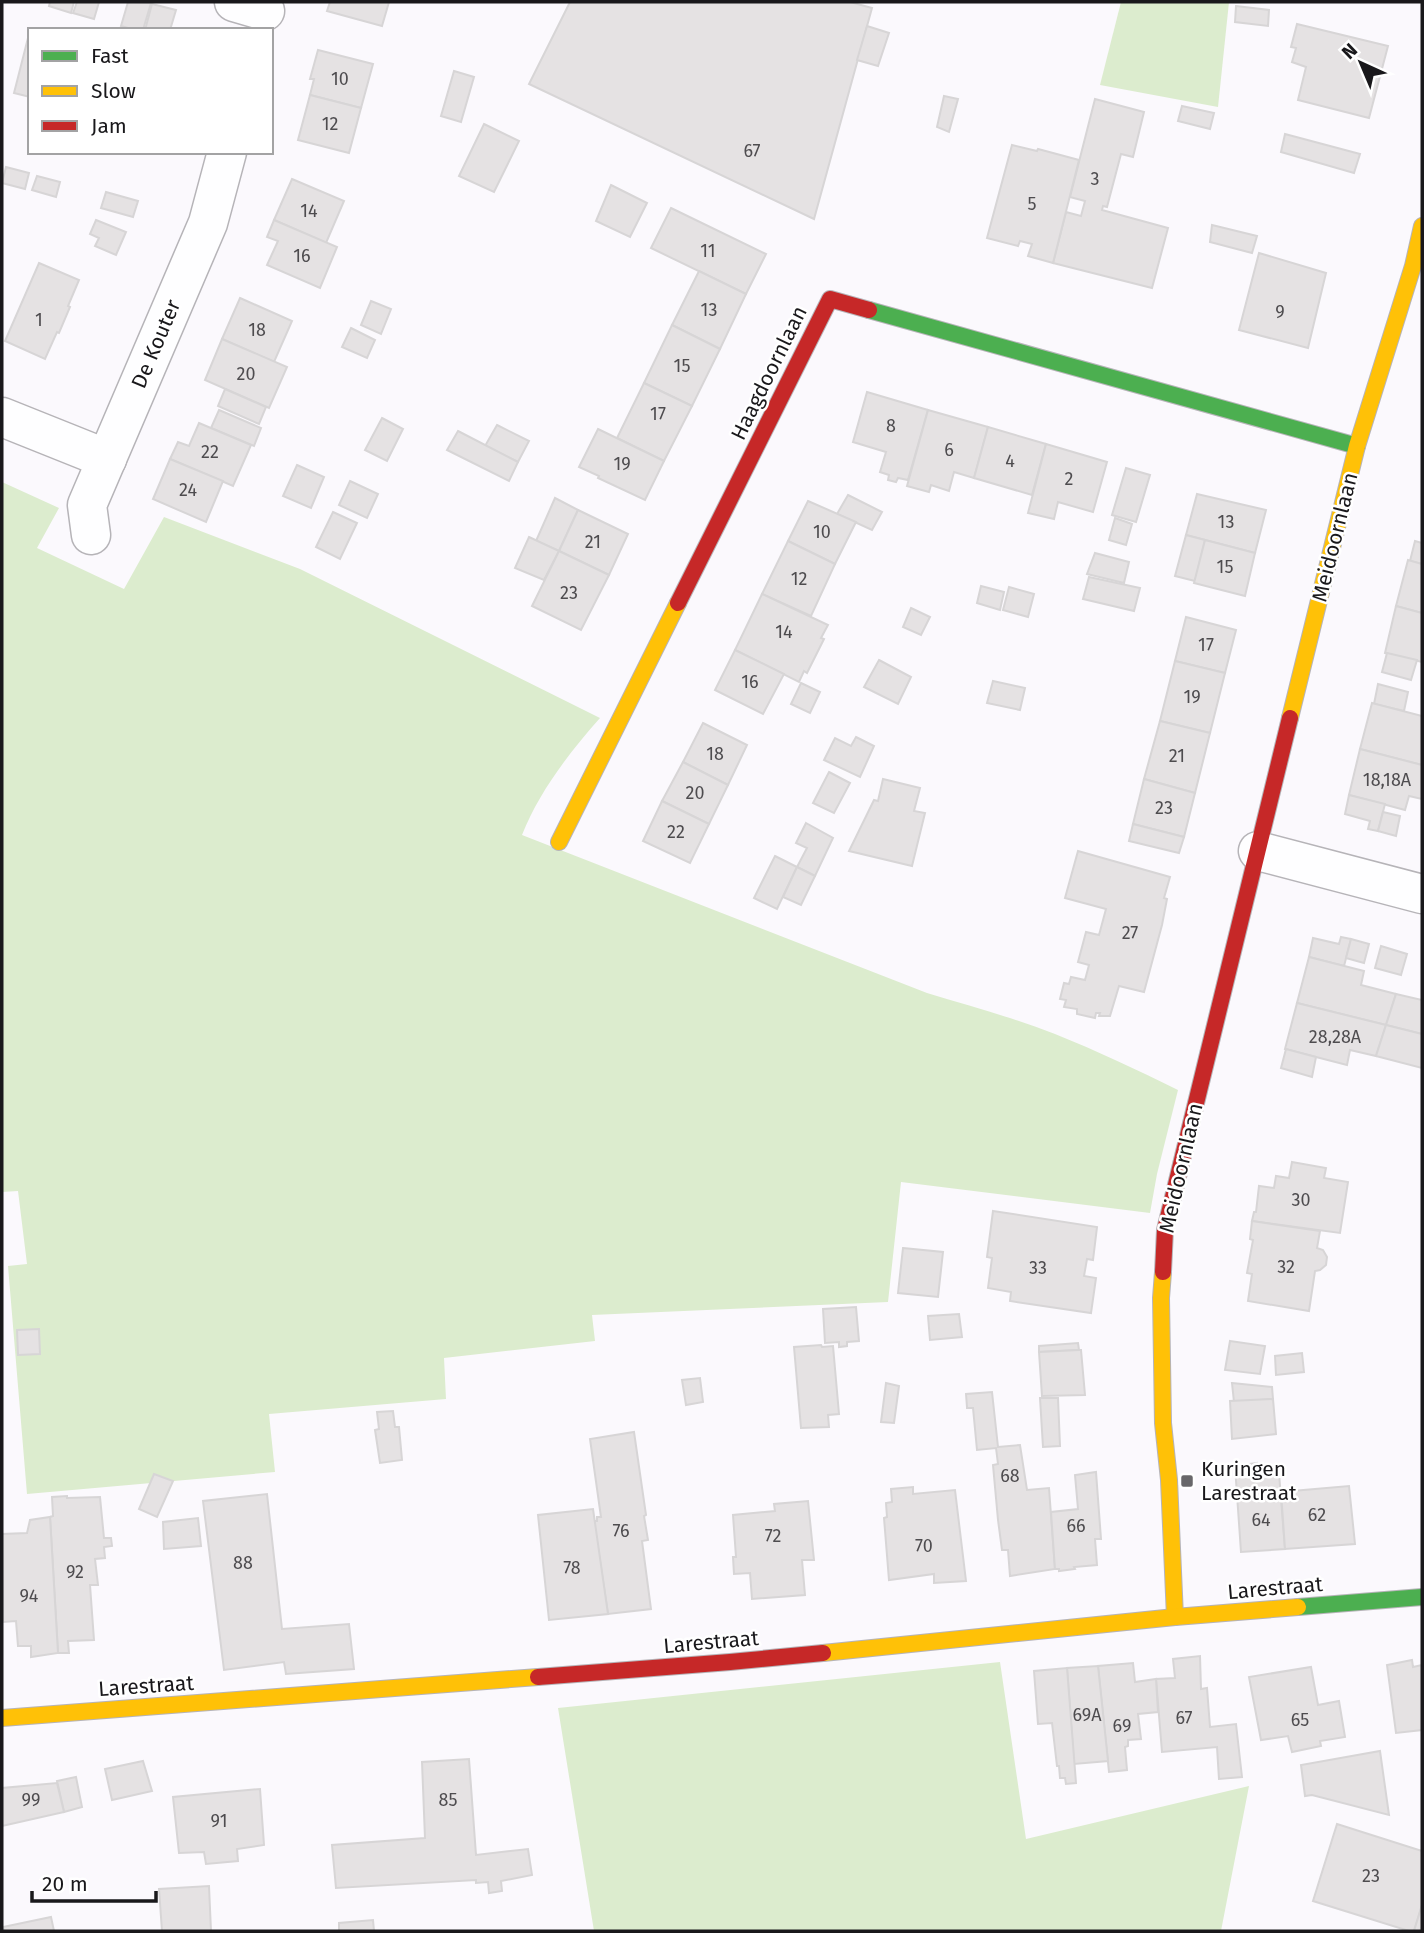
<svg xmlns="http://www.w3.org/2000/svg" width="1424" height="1933" viewBox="0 0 1424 1933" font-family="'Fira Sans',sans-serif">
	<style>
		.green { fill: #dcecce }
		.building { fill: #e5e2e3; stroke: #d7d5d6; stroke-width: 2 }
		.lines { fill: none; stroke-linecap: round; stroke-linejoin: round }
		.street-casing { stroke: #b6b4b8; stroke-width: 41 }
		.fast-casing { stroke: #b6b4b8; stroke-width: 18 }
		.slow-casing { stroke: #b6b4b8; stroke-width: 18 }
		.jam-casing { stroke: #b6b4b8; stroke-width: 18 }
		.street { stroke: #fefeff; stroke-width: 38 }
		.fast { stroke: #4caf50; stroke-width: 16 }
		.slow { stroke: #ffc107; stroke-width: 16 }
		.jam { stroke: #c62828; stroke-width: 16 }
		.poi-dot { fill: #68676a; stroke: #fff; stroke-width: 2.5 }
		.labels { text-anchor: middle; stroke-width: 5; stroke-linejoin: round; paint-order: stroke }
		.number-label { font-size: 18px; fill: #4e4c4f }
		.street-label { font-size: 21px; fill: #19181b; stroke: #fff }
		.poi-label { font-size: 21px; fill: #19181b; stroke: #fff; text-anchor: start }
	</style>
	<rect width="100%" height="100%" fill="#fbf9fd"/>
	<g class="green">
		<polygon points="1121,2 1229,2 1218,107 1100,85"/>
		<path d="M2 482 59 508 37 548 124 589 164 517 300 569 600 718C569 753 539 792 522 835L927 993C970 1006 1014 1018 1055 1034 1097 1051 1138 1070 1178 1090L1157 1174 1150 1213 901 1182 888 1302 592 1315 595 1341 444 1358 446 1399 269 1414 275 1472 27 1494 8 1266 27 1264 18 1191 2 1192Z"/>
		<polygon points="1000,1662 1026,1839 1249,1786 1221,1931 594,1931 558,1708"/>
	</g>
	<g class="building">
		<polygon points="50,2 74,2 71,13 49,6"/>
		<polygon points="77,2 99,2 94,19 73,13"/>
		<polygon points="128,2 151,3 143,30 135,30 121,26"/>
		<polygon points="330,2 389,2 382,26 327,11"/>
		<polygon points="570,2 850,2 872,8 814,219 529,84"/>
		<polygon points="152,4 176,10 170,30 145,30"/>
		<polygon points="1236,6 1269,10 1268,26 1235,22"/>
		<polygon points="1297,24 1388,46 1369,118 1298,100 1306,67 1292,62 1296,48 1291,47"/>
		<polygon points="867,26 889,33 878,66 857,60"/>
		<polygon points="29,34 30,34 30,97 14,93"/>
		<polygon points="318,50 373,64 361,108 310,95 314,79 310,79"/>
		<polygon points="454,71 474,77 461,122 441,116"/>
		<polygon points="310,95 361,108 349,153 298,140"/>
		<polygon points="944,96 958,99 949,132 937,127"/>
		<polygon points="1095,99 1144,112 1133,157 1121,154 1107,207 1103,206 1102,210 1168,228 1152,288 1053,263 1066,212 1081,216 1085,201 1070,197"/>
		<polygon points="1182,106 1214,113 1210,129 1178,121"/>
		<polygon points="484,124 519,141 494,192 459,176"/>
		<polygon points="1285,134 1360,154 1354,173 1281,152"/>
		<polygon points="1012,145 1037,151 1038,149 1079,160 1053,263 1028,256 1032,244 1020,241 1018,246 987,238"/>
		<polygon points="6,167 29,173 25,189 2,183"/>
		<polygon points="37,176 60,182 56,197 32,190"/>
		<polygon points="292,179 344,201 326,243 274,220"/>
		<polygon points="611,185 647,203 630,237 596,221"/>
		<polygon points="106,192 138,201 133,217 101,208"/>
		<polygon points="671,208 766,254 746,294 651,248"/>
		<polygon points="96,220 126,232 116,255 95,246 99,238 90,234"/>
		<polygon points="274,220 337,247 320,288 267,265 278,241 267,237"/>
		<polygon points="1212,225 1257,236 1252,253 1210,242"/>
		<polygon points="1259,253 1326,273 1308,348 1239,330"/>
		<polygon points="39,263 79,280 68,306 70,307 59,333 57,332 45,359 5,341"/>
		<polygon points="699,271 746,294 720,349 672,325"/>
		<polygon points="240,298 292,321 274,362 222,339"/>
		<polygon points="371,301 391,309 381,334 361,325"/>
		<polygon points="672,325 720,349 692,406 644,383"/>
		<polygon points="351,328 375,340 367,358 342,347"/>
		<polygon points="222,339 287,367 269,408 205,380"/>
		<polygon points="644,383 692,406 664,461 617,438"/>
		<polygon points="225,389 266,407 259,424 218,406"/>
		<polygon points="867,392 928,410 908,480 898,478 896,482 888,480 889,475 880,472 886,452 853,442"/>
		<polygon points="219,410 261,428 254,446 211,428"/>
		<polygon points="928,410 988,427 974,478 954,472 949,491 931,485 929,492 907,486"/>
		<polygon points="382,418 403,429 387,461 365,450"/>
		<polygon points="199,423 251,445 233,486 170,459 178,442 189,446"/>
		<polygon points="497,425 529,441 518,462 485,446"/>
		<polygon points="988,427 1046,444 1032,495 974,478"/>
		<polygon points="598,429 664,461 645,500 598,478 599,476 579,467"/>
		<polygon points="458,431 518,462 509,481 447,450"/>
		<polygon points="1046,444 1107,462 1093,512 1058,502 1054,519 1028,513"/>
		<polygon points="170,459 223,481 206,522 153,499"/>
		<polygon points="297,465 324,477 311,508 283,496"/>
		<polygon points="1126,468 1150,475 1136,522 1112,515"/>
		<polygon points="350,481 378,494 367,518 339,505"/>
		<polygon points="1197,494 1266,510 1255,553 1186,535"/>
		<polygon points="848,495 882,512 872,530 837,514"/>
		<polygon points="555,498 578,510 559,551 536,541"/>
		<polygon points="808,501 856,522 835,564 788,541"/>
		<polygon points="578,510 628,534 609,575 559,551"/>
		<polygon points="333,512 357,523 340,559 316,547"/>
		<polygon points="1115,518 1132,524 1126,545 1109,540"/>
		<polygon points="1186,535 1205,540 1195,581 1175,576"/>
		<polygon points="529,537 559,551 544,580 515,568"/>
		<polygon points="1205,540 1255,553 1245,596 1194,583"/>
		<polygon points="788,541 835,564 811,616 762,594"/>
		<polygon points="1415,541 1422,543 1422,564 1410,561"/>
		<polygon points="559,551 609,575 581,630 532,606"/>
		<polygon points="1095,553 1129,562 1124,583 1087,574"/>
		<polygon points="1408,560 1422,564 1422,613 1396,606"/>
		<polygon points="1089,577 1140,588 1134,611 1083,599"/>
		<polygon points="981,586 1004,592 1000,610 977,603"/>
		<polygon points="1009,587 1034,594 1028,617 1003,610"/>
		<polygon points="762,594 828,625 821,638 824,639 807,673 804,671 799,682 735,650"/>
		<polygon points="1396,606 1422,613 1422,662 1385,653"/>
		<polygon points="911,608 930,617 921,635 903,627"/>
		<polygon points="1186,617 1236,630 1225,673 1175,661"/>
		<polygon points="735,650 784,674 763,714 715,690"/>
		<polygon points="1387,653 1417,660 1411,680 1382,672"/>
		<polygon points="879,660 911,677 898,704 864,687"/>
		<polygon points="1175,661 1225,673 1210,733 1160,721"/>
		<polygon points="993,681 1025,688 1020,710 987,703"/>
		<polygon points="801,683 820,692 810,713 791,704"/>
		<polygon points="1378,684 1408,692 1404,711 1374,704"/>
		<polygon points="1372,703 1422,716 1422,765 1360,749"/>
		<polygon points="1160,721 1210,733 1195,793 1144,779"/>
		<polygon points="703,723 747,745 728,785 683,762"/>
		<polygon points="856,737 874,746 860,777 824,760 835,738 851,746"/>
		<polygon points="1360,749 1422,765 1422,799 1409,796 1405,810 1349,795"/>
		<polygon points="683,762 728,785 709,824 662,801"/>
		<polygon points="829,772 850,783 834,813 813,803"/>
		<polygon points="883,779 920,788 914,811 925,813 912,866 849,851 874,800 878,801"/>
		<polygon points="1144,779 1195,793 1184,837 1133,824"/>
		<polygon points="1349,795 1385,804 1378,831 1368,829 1370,821 1345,814"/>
		<polygon points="662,801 709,824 690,863 643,841"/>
		<polygon points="1383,812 1400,816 1396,836 1378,831"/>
		<polygon points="806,823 833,838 815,876 797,867 807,848 796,843"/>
		<polygon points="1133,824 1184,837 1179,853 1129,841"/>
		<polygon points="1078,851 1170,877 1164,898 1167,899 1162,925 1144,992 1119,986 1110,1016 1099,1016 1100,1013 1096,1013 1095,1018 1077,1014 1077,1009 1064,1007 1066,1000 1060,999 1064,983 1069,984 1071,977 1085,980 1089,965 1078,962 1086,932 1099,935 1106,909 1065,898"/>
		<polygon points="775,856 797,867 777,909 754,898"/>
		<polygon points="797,867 815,876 801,905 783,897"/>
		<polygon points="1341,937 1351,939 1344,966 1309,957 1313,938 1339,944"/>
		<polygon points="1351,939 1369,944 1364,963 1346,958"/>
		<polygon points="1381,946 1407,954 1401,975 1375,968"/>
		<polygon points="1309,957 1364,971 1361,985 1396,994 1386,1025 1297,1003"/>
		<polygon points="1396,994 1422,1000 1422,1034 1386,1025"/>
		<polygon points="1297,1003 1386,1025 1376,1056 1350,1050 1347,1065 1285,1049"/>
		<polygon points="1386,1025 1422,1034 1422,1068 1376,1056"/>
		<polygon points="1286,1049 1316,1057 1312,1077 1281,1068"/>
		<polygon points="1292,1162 1326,1168 1324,1178 1348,1182 1340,1233 1252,1221 1254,1212 1256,1212 1259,1186 1274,1188 1276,1176 1289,1178"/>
		<polygon points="993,1211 1097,1227 1093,1260 1087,1259 1084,1276 1096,1278 1091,1313 1010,1301 1011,1292 988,1288 992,1258 987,1257"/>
		<polygon points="1252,1221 1320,1231 1317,1248 1323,1250 1327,1257 1326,1265 1320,1270 1315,1271 1309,1311 1248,1301 1252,1274 1247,1273 1253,1240 1250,1239"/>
		<polygon points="903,1248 943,1252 938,1297 898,1293"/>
		<polygon points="856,1307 859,1341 847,1342 847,1346 839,1347 839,1342 825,1343 823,1309"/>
		<polygon points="959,1314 962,1337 930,1340 928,1316"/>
		<polygon points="39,1329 40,1354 18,1355 17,1330"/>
		<polygon points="1230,1341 1265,1346 1260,1374 1225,1370"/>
		<polygon points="1078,1343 1079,1350 1039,1352 1039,1346"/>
		<polygon points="821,1345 822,1347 833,1346 839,1414 828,1415 829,1427 801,1428 794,1347"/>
		<polygon points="1079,1350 1081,1350 1085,1395 1042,1396 1039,1352"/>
		<polygon points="1302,1353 1304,1372 1276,1375 1275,1356"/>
		<polygon points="700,1378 703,1402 686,1405 682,1380"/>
		<polygon points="886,1383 899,1386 894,1423 881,1422"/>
		<polygon points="1232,1383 1272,1387 1273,1399 1234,1402"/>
		<polygon points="992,1392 998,1447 1020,1445 1027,1490 1049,1488 1055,1569 1010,1576 1008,1550 1002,1550 998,1520 993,1465 998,1464 996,1448 977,1450 973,1408 967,1408 967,1407 966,1394"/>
		<polygon points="1040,1398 1058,1398 1060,1446 1043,1447"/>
		<polygon points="1273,1399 1276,1434 1232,1439 1230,1401"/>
		<polygon points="393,1411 395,1427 399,1427 402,1460 380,1463 375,1430 379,1429 377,1412"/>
		<polygon points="634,1432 646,1515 644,1516 648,1540 642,1541 651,1609 608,1614 594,1521 597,1521 597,1517 601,1517 590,1439"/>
		<polygon points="1257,1463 1258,1474 1279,1473 1285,1549 1241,1552 1235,1466"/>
		<polygon points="1096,1472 1101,1539 1095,1539 1097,1565 1074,1567 1075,1569 1059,1571 1059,1569 1055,1569 1051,1512 1078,1509 1075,1475"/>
		<polygon points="154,1474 173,1481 157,1517 139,1509"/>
		<polygon points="1349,1486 1355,1544 1285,1549 1281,1492"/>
		<polygon points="913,1487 913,1494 955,1490 966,1581 934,1583 934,1574 889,1580 884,1518 887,1517 886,1503 892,1502 891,1489"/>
		<polygon points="267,1494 282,1629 349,1624 354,1669 286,1674 284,1662 224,1670 203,1501"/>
		<polygon points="67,1496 67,1498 100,1497 104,1538 111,1538 112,1546 104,1547 105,1558 95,1559 98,1585 90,1585 94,1640 68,1641 69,1653 58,1653 50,1517 53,1516 52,1497"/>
		<polygon points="808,1501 814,1560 802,1560 805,1595 752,1599 750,1573 734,1574 733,1557 736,1557 733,1515 775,1511 774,1504"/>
		<polygon points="593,1509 608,1614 549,1620 538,1515"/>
		<polygon points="50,1517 58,1653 31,1657 31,1646 18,1646 16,1621 3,1622 2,1534 27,1533 30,1520"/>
		<polygon points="198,1518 201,1546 164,1549 163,1522"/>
		<polygon points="1200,1656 1201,1689 1207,1688 1210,1727 1236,1724 1242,1777 1219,1779 1217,1747 1162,1752 1156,1679 1175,1678 1173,1659"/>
		<polygon points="1412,1660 1413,1667 1422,1665 1422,1730 1396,1733 1387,1665"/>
		<polygon points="1133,1663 1135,1682 1156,1679 1158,1712 1138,1714 1141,1739 1128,1740 1128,1746 1125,1747 1127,1770 1109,1772 1098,1666"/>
		<polygon points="1098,1666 1108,1761 1074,1764 1067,1668"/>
		<polygon points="1311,1667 1318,1705 1339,1701 1345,1737 1320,1741 1321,1746 1292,1752 1288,1736 1261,1740 1249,1677"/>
		<polygon points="1067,1668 1076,1783 1066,1784 1065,1778 1060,1778 1059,1766 1057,1766 1052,1723 1038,1724 1034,1671"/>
		<polygon points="1380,1751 1389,1815 1312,1795 1305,1796 1301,1765"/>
		<polygon points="469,1759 476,1855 528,1849 532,1875 501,1881 502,1891 489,1893 488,1882 476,1883 476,1880 336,1888 332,1845 425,1838 422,1762"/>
		<polygon points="143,1761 152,1791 112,1800 105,1769"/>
		<polygon points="76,1777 82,1807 64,1812 57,1781"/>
		<polygon points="57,1783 64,1812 2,1826 2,1788"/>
		<polygon points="260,1789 264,1845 237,1849 238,1861 206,1864 204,1852 179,1853 173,1797"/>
		<polygon points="1337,1824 1422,1851 1422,1905 1414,1931 1409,1931 1313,1901"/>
		<polygon points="209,1886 211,1931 162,1931 159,1889"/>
		<polygon points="1422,1905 1422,1926 1420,1931 1414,1931"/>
		<polygon points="51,1917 54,1931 4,1931 3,1927"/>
		<polygon points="373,1920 374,1931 339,1931 339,1923"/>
	</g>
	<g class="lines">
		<defs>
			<g id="street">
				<polyline points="234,2 265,11"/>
				<polyline points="2,417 107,459"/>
				<polyline points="91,535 87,505 208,223 227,152"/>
				<polyline points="1258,851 1422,894"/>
			</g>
			<g id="fast">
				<polyline points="869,310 1357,446"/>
				<polyline points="1298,1607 1422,1597"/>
			</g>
			<g id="slow">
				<polyline points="1290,718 1357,446 1413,266 1422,226"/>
				<polyline points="559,842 678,603"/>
				<polyline points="1163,1272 1161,1298 1163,1423 1169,1480 1175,1617"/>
				<polyline points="823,1653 1175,1617 1298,1607"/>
				<polyline points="2,1718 538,1677"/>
			</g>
			<g id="jam">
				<polyline points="678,603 830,299 869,310"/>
				<polyline points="1163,1272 1165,1230 1290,718"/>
				<polyline points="538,1677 730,1662 823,1653"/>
			</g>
		</defs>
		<use href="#street" class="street-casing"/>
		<use href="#fast" class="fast-casing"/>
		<use href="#slow" class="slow-casing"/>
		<use href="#jam" class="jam-casing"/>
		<use href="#street" class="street"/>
		<use href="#fast" class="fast"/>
		<use href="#slow" class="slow"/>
		<use href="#jam" class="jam"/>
	</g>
	<rect class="poi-dot" x="1180" y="1474" width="14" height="14" rx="3.5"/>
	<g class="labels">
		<g class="number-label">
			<text x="340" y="85">10</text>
			<text x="330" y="130">12</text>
			<text x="752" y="157">67</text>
			<text x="1095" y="185">3</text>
			<text x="1032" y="210">5</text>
			<text x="309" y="217">14</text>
			<text x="708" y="257">11</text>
			<text x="302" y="262">16</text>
			<text x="709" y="316">13</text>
			<text x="1280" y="318">9</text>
			<text x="39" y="326">1</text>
			<text x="257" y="336">18</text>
			<text x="682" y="372">15</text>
			<text x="246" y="380">20</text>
			<text x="658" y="420">17</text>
			<text x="891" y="432">8</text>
			<text x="949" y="456">6</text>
			<text x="210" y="458">22</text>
			<text x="1010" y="467">4</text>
			<text x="622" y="470">19</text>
			<text x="1069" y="485">2</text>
			<text x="188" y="496">24</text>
			<text x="1226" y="528">13</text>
			<text x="822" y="538">10</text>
			<text x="593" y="548">21</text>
			<text x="1225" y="573">15</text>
			<text x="799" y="585">12</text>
			<text x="569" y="599">23</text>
			<text x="784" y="638">14</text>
			<text x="1206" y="651">17</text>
			<text x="750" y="688">16</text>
			<text x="1192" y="703">19</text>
			<text x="715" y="760">18</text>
			<text x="1177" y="762">21</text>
			<text x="1387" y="786">18,18A</text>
			<text x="695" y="799">20</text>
			<text x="1164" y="814">23</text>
			<text x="676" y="838">22</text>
			<text x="1130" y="939">27</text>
			<text x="1335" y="1043">28,28A</text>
			<text x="1301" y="1206">30</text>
			<text x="1286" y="1273">32</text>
			<text x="1038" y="1274">33</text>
			<text x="1010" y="1482">68</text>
			<text x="1317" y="1521">62</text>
			<text x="1261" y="1526">64</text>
			<text x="1076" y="1532">66</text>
			<text x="621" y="1537">76</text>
			<text x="773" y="1542">72</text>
			<text x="924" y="1552">70</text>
			<text x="243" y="1569">88</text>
			<text x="572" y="1574">78</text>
			<text x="75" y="1578">92</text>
			<text x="29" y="1602">94</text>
			<text x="1087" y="1721">69A</text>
			<text x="1184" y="1724">67</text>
			<text x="1300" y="1726">65</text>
			<text x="1122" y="1732">69</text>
			<text x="31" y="1806">99</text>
			<text x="448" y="1806">85</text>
			<text x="219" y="1827">91</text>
			<text x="1371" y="1882">23</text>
		</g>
		<g class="street-label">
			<text transform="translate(156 344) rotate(-67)" y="7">De Kouter</text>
			<text transform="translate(769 373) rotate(-64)" y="7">Haagdoornlaan</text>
			<text transform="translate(1335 537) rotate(-76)" y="7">Meidoornlaan</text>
			<text transform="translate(1181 1168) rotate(-77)" y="7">Meidoornlaan</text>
			<text transform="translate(1275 1588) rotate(-5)" y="7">Larestraat</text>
			<text transform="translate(711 1642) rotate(-5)" y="7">Larestraat</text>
			<text transform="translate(146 1686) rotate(-4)" y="7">Larestraat</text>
		</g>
		<g class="poi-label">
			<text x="1201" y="1476">Kuringen<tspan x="1201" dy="24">Larestraat</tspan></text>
		</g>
	</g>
	<rect width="1424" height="1933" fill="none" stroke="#19181b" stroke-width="7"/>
	<rect x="28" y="28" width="245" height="126" fill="#ffffff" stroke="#a3a3a4" stroke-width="2"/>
	<rect x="42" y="51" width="35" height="10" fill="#4caf50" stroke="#a3a3a4" stroke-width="2"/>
	<text x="91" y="63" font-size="21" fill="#19181b">Fast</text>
	<rect x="42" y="86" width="35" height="10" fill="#ffc107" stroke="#a3a3a4" stroke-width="2"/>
	<text x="91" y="98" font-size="21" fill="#19181b">Slow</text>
	<rect x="42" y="121" width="35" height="10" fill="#c62828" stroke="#a3a3a4" stroke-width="2"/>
	<text x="91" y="133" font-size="21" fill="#19181b">Jam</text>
	<g transform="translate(1361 63) rotate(316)" stroke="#ffffff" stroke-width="5" paint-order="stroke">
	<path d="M0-5L12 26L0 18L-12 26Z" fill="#19181b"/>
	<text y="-10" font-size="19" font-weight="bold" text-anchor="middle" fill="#19181b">N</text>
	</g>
	<path d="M32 1891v10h124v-10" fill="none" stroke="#19181b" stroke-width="3.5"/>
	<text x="42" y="1891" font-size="21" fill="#19181b" stroke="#ffffff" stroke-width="5" paint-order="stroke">20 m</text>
</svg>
